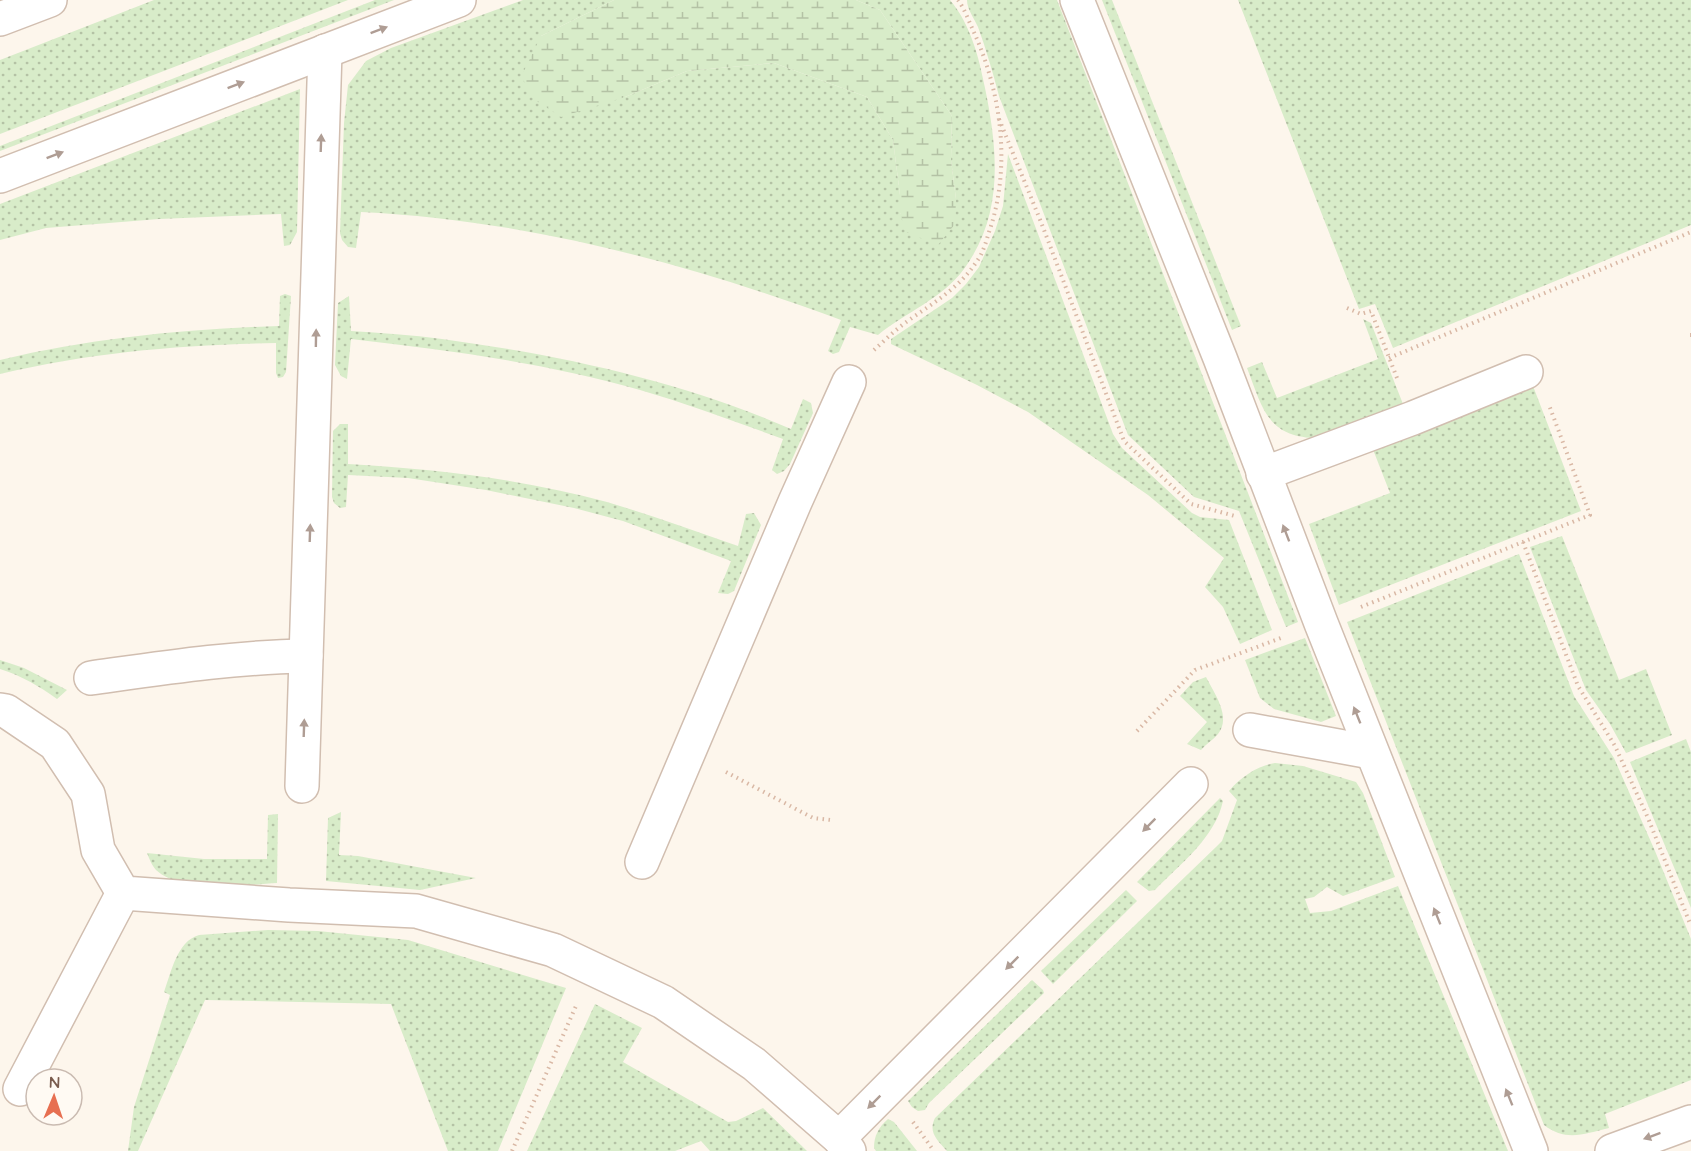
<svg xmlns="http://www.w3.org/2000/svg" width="1691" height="1151" viewBox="0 0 1691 1151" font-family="Quicksand,sans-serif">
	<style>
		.grass { fill: url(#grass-dots) }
		.wetland { fill: url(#wetland-marsh) }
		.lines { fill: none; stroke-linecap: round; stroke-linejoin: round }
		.minor-casing { stroke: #d1beb0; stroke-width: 36 }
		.path { stroke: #d9b8a5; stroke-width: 4; stroke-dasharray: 1.5 4.5; stroke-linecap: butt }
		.minor { stroke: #fff; stroke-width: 33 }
		.oneway { fill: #af9d94 }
	</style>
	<defs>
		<pattern id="grass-dots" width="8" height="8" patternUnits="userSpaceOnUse" patternTransform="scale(1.5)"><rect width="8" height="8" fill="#d8ecc9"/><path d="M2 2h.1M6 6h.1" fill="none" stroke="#b4c2a5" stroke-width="1.8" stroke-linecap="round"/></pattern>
		<pattern id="wetland-marsh" width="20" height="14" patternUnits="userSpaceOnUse" patternTransform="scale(1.5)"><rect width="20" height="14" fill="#d8ecc9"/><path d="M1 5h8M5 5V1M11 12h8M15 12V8" fill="none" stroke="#b4c2a5"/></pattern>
	</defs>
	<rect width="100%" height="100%" fill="#fdf6ec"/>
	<g class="grass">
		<polygon points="154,0 348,0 0,134 0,60"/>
		<polygon points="375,0 394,0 0,151 0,146"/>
		<path d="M523 0H614L541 36 625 97 687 71 774 63 867 97 893 140 900 195V214L956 199 951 160 952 116 880 10 856 0H950C971 25 979 58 985 88 998 151 1004 214 964 269 942 299 906 312 878 335L850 327 839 352 833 354 828 351 841 320C687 263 526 220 361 212L356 248 348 247 342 240 340 233 344 123 348 85 366 61 391 48Z"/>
		<path d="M967 0H1057L1298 622 1286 627 1239 511 1194 497 1128 435 999 96C993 73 986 49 978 27 974 18 967 9 967 0Z"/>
		<polygon points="1102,0 1112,0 1241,326 1232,330"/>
		<polygon points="1238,0 1691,0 1691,225 1393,348 1375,304 1359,309"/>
		<polygon points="300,89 297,232 290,245 284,246 281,214 159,219 46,228 0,240 0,204"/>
		<polygon points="1008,154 1113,434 1122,448 1192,513 1200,517 1229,520 1272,630 1240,644 1223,607 1205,587 1224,558 1148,495 1028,412 977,385 891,344 891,339 952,298 966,284 979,267 995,231 1003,206"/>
		<path d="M285 294 291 296 286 372 283 377 278 378 276 373V343C180 345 94 352 0 374V360C92 338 185 329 279 326L280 296Z"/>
		<path d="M349 296 351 331C381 333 412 335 442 339 560 355 681 381 791 429L803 399 811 403 813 413 790 464 784 471 777 474 772 470 783 439C736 422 688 404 640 390 546 363 448 350 351 339L347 379 341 376 335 365 338 303Z"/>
		<path d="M1363 319 1371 323 1403 404 1314 438C1266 436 1262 406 1247 368L1262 362 1277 398 1378 359Z"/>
		<polygon points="1533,386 1581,511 1339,605 1309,524 1390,493 1372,447"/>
		<path d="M340 424H348V464C435 469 523 479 607 502 651 515 694 531 738 546L746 514 754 513 761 525 734 591 728 594 718 593 731 561 623 521 574 508 486 490 408 478 348 475 346 507 340 508 334 503 332 497 333 431Z"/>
		<polygon points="1562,536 1619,680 1646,669 1672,735 1626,753 1610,724 1586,690 1530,547"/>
		<path d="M1519 554 1574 696 1614 758 1655 851 1691 939V1080L1605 1114 1609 1128C1584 1134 1566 1142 1544 1125L1347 622Z"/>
		<polygon points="1305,638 1336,716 1321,722 1274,709 1260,698 1245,660"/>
		<path d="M0 660 24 668 67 690 57 699C39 686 22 676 0 669Z"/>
		<path d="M1206 677C1214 693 1232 717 1218 734 1213 740 1206 744 1201 750L1187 744 1207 722 1180 696 1193 682Z"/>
		<polygon points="1686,739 1691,752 1691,908 1630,762"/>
		<path d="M1275 763 1303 766 1356 782 1363 793 1395 877 1343 896 1327 887 1314 897 1305 899 1310 913 1331 911 1398 886 1508 1151H947C937 1140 928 1132 935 1118L1216 847 1222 841 1237 800 1229 791C1241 777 1257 766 1275 763Z"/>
		<path d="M1220 798 1223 801C1215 838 1180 864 1155 890L1149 891 1137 882Z"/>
		<polygon points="341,812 339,855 358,856 476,878 420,890 326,881 328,818"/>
		<path d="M278 814 277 883C244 885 182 894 156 870 152 866 149 858 147 853L204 859H267L268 815Z"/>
		<polygon points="1126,890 1137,901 1053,984 1041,971"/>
		<path d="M268 930 318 931 408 940 566 988 498 1151H448L391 1004 205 1000 138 1151H128L134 1107 170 995 164 992C171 973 177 941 199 935Z"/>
		<polygon points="1032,980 1043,990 1044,993 929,1103 925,1110 918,1111 912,1107 908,1101"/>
		<polygon points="595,1004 642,1028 623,1062 728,1122 736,1121 763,1108 807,1151 710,1151 701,1141 675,1151 527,1151"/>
		<path d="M888 1119 894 1122 917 1151H876L874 1148C874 1135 879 1127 888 1119Z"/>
	</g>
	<polygon class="wetland" points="614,0 856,0 880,10 952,116 951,160 956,199 955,224 938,245 906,232 900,213 900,195 893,140 867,97 774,63 687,71 625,97 561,117 538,102 521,77 541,36"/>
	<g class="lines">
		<defs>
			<g id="minor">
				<polyline points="1077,0 1220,358 1321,623 1531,1151"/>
				<polyline points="0,19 50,0"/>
				<polyline points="0,176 459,0"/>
				<polyline points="1263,474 1413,418 1526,372"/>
				<path d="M91 678C163 668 234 657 306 656"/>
				<polyline points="0,710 6,711 55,744 88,794 98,850 123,893 289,905 416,911 553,950 663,1002 754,1064 839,1138 849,1151"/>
				<polyline points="1250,730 1371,752"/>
				<polyline points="302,786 325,51"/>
				<polyline points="642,862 795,502 849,382"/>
				<polyline points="20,1089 123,893"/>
				<polyline points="839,1138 1191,784"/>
				<polyline points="1612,1151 1691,1122"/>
			</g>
		</defs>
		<use href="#minor" class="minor-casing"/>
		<g class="path">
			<polyline points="999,119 1041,222 1124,441 1191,504 1235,516"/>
			<polyline points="1347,308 1361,314 1371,311 1397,378"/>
			<polyline points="1690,335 1691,335"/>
			<path d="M874 350C884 341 894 331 905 323 931 304 959 289 977 261 983 253 986 242 989 232 1012 166 1001 90 972 28 968 19 964 8 958 0"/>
			<polyline points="1389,358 1691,232"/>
			<polyline points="1523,542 1578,686 1615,746 1648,818 1691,926"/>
			<polyline points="1361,607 1590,515 1549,405"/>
			<polyline points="1137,731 1195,670 1281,638"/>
			<polyline points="726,772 813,818 831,820"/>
			<polyline points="913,1122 934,1151"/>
			<polyline points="512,1151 576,1006"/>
		</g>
		<use href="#minor" class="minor"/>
	</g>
	<defs><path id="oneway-solid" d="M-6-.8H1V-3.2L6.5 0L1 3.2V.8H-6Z" transform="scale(1.5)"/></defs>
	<g class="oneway">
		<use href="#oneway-solid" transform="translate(379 30) rotate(-21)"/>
		<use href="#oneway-solid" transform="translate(236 85) rotate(-21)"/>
		<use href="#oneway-solid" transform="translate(321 143) rotate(-88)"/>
		<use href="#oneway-solid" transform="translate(55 155) rotate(-21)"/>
		<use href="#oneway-solid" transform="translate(316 338) rotate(-89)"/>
		<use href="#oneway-solid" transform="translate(310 533) rotate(-88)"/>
		<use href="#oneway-solid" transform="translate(1286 533) rotate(-111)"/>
		<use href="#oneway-solid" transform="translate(1357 715) rotate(-112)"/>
		<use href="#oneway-solid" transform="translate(304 728) rotate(-88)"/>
		<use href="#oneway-solid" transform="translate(1149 825) rotate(135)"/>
		<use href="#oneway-solid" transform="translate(1437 916) rotate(-112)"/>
		<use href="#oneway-solid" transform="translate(1012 963) rotate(135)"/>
		<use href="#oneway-solid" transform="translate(1509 1097) rotate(-112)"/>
		<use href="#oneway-solid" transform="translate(874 1102) rotate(135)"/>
		<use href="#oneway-solid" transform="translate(1652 1136) rotate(160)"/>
	</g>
	<g transform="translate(54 1097) rotate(2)"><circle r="28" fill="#fffaf3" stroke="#cabbb1" stroke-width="1.5"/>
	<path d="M0-4.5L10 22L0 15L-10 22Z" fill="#e76f51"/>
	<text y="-9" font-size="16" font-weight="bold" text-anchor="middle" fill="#7a5c4d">N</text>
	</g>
</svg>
